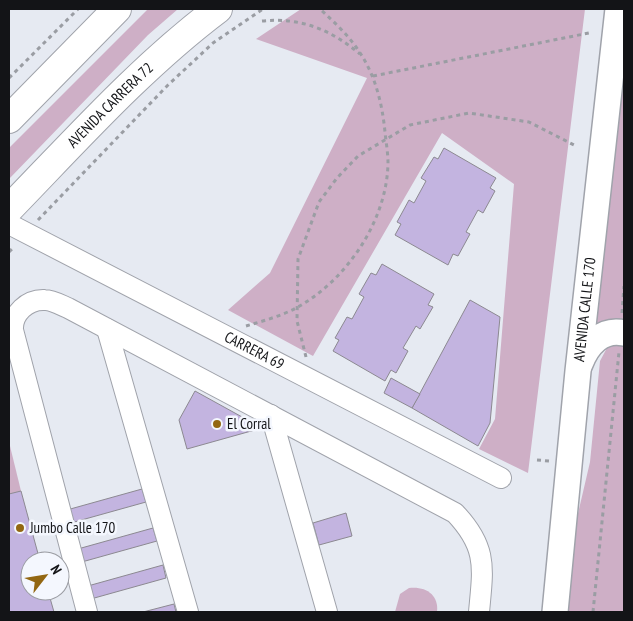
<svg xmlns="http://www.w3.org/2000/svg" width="633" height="621" viewBox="0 0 633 621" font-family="'PT Sans Narrow',sans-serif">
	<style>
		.green { fill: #ceafc6 }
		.building { fill: #c3b4e0; stroke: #8c8991 }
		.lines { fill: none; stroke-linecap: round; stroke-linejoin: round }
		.minor-casing { stroke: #a0a3ab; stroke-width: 22 }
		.major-casing { stroke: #a0a3ab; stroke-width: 28 }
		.highway-casing { stroke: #a0a3ab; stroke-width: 30 }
		.path { stroke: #9a9da3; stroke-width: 3; stroke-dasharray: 4 4; stroke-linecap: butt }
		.minor { stroke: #fff; stroke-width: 20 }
		.major { stroke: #fff; stroke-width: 25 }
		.highway { stroke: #fff; stroke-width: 28 }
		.poi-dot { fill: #936712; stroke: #f4f7fe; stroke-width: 2 }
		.labels { text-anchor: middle; stroke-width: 5; stroke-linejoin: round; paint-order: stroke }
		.street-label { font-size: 15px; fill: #131417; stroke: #f4f7fe }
		.poi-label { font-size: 15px; fill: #131417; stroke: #f4f7fe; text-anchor: start }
	</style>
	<rect width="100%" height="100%" fill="#e6eaf2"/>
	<g class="green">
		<polygon points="148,9 178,9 148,35 9,179 9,148"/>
		<polygon points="301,9 585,9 528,473 479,449 495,419 514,184 442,133 313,356 228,310 270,273 367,78 256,39"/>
		<polygon points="624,31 624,322 596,328 595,324"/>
		<polygon points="624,340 624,612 567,612 573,535 590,462 600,361 608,346"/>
		<polygon points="9,442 21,491 9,494"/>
		<path d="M409 588C426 586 439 595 437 612H395L400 594Z"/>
	</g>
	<g class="building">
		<polygon points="444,148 496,178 490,188 495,191 483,213 478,210 466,232 470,234 458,256 453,254 448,265 395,235 401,224 397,222 409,200 414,203 426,181 421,178 434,157 438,159"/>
		<polygon points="382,264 434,294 428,305 433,307 420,329 416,326 403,348 408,351 396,373 391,370 385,381 333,351 339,340 335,338 347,317 352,319 364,297 359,294 371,273 376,275"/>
		<polygon points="470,300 500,317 490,423 478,446 412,408"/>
		<polygon points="391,378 420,394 412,408 384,393"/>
		<polygon points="195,391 262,428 187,449 179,420"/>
		<polygon points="142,489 146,502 60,526 56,513"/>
		<polygon points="21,491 40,561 30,561 30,591 48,591 54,612 9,612 9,494"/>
		<polygon points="346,513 352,536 319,545 313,523"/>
		<polygon points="153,528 157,541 71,565 67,552"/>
		<polygon points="163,565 166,578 80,602 77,589"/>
		<polygon points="174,604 176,612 143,612"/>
	</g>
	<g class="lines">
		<defs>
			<g id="minor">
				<path id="s1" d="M9 224 501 478"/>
				<polyline points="107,329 188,612"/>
				<polyline points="271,415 327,612"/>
				<path d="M87 612 13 330C12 314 27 299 45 300 52 300 61 305 68 308L455 513C488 548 483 568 479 612"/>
			</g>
			<g id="major">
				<path d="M580 364C587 345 602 328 624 333"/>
				<path id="s2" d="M555 612 578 371 618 9"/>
			</g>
			<g id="highway">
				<polyline points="9,119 117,9"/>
				<path id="s3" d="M9 209C76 140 141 67 218 9"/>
			</g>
		</defs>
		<use href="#minor" class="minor-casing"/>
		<use href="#major" class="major-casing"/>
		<use href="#highway" class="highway-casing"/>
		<g class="path">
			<path d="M262 21C301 17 331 30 360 54"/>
			<polyline points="373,76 589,33"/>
			<polyline points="9,78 78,9"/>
			<polyline points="38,220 167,86 213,43 263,9"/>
			<polyline points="9,252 14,247"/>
			<polyline points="622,313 624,286"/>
			<path d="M246 326C263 321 281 316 296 308 346 281 387 221 388 163 388 153 386 142 385 132 382 102 375 73 356 47 346 33 333 21 320 9"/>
			<polyline points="306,357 297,321 298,259 319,202 337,178 358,156 410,125 469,113 529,122 576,146"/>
			<polyline points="537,460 549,461"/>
			<polyline points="593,612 619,352"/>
		</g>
		<use href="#minor" class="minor"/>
		<use href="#major" class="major"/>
		<use href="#highway" class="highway"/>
	</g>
	<g class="poi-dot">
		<circle cx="217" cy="424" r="5"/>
		<circle cx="20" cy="528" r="5"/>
	</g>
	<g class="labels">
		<g class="street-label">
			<text dy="5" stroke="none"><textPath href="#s3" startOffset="145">AVENIDA CARRERA 72</textPath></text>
			<text dy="5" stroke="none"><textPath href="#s2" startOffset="304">AVENIDA CALLE 170</textPath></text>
			<text dy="5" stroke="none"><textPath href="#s1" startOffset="276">CARRERA 69</textPath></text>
		</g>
		<g class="poi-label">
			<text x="227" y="429">El Corral</text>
			<text x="30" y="533">Jumbo Calle 170</text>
		</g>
	</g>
	<rect width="633" height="621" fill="none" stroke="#131417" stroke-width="20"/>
	<g transform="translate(45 576) rotate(59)"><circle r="24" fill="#f4f7fe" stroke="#9a9ca2"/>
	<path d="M0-4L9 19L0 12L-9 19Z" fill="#936712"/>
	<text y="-8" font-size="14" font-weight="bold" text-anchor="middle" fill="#131417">N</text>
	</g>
</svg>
